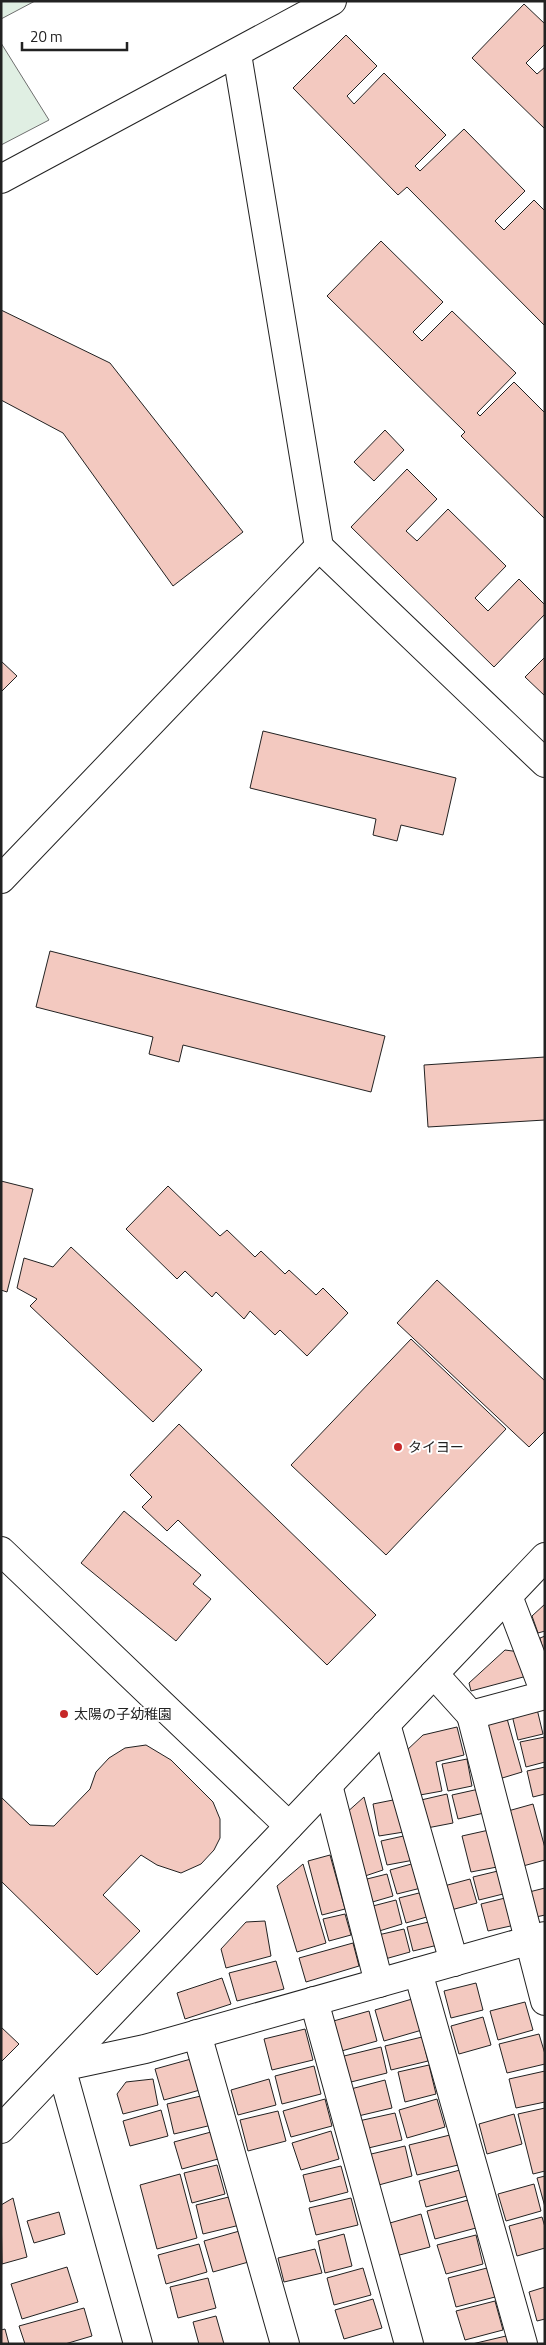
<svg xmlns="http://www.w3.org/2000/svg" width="546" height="2345" viewBox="0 0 546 2345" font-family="'Titillium Web','Noto Sans JP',sans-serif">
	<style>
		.green { fill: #e0efe3; stroke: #6f6f6f }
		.building { fill: #f3c9c0; stroke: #222 }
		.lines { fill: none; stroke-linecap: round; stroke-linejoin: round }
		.minor-casing { stroke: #222; stroke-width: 30 }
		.minor { stroke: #fff; stroke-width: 28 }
		.poi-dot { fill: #c62828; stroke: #fff; stroke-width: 2 }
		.labels { text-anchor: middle; stroke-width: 4; stroke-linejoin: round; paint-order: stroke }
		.poi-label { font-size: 14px; fill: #222; stroke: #fff; text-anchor: start }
	</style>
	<rect width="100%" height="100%" fill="#fff"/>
	<g class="green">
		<polygon points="1,1 35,1 1,19"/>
		<polygon points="1,43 49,120 1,145"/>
	</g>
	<g class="building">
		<polygon points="524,4 545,24 545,44 526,63 537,74 545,67 545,129 472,58"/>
		<polygon points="346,35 377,66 347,96 354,104 384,73 446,135 415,166 420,171 464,129 525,191 495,221 504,230 534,200 545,211 545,326 407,187 398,195 293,88"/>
		<polygon points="381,241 443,302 413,332 422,341 452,311 516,373 477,413 480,416 514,382 545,413 545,519 461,436 465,432 327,296"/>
		<polygon points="1,310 110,363 243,532 173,586 63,433 1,400"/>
		<polygon points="385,430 404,450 374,481 354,462"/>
		<polygon points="407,469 437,499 406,531 417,541 448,509 506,566 475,598 488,611 519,579 545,605 545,614 494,667 351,527"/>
		<polygon points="545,657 545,696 525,677"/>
		<polygon points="1,661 17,676 1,692"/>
		<polygon points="263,731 456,778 443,835 401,825 397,841 373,835 376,819 250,788"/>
		<polygon points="50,951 385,1036 371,1092 183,1045 179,1062 149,1054 153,1037 36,1007"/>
		<polygon points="545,1057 545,1120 428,1127 424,1065"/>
		<polygon points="1,1181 33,1189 7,1292 1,1290"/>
		<polygon points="168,1186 220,1236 227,1230 255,1257 261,1251 285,1274 289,1270 316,1295 323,1288 348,1313 307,1356 280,1330 275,1335 250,1311 244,1319 216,1292 212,1297 185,1271 177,1279 126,1229"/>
		<polygon points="71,1247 202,1370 153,1422 30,1306 37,1299 17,1288 24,1258 53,1267"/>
		<polygon points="437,1280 545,1381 545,1431 529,1447 397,1323"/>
		<polygon points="411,1339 506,1429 386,1555 291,1465"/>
		<polygon points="179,1424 376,1615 327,1665 178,1520 167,1531 142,1507 152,1497 130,1475"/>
		<polygon points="124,1511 201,1575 193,1584 211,1599 176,1641 81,1563"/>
		<polygon points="545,1604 545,1631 538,1633 532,1616"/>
		<polygon points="545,1636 545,1650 543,1650 540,1638"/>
		<polygon points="505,1650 520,1652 527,1676 471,1691 469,1683"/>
		<polygon points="537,1709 543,1734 518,1740 512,1715"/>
		<polygon points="506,1715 522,1772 499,1779 482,1722"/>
		<polygon points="457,1727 464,1755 436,1762 442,1791 420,1795 406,1751 423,1735"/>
		<polygon points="545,1737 545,1762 526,1767 520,1742"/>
		<polygon points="146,1745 171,1760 213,1802 220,1819 220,1838 214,1850 201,1864 181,1873 157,1865 141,1855 103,1895 140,1931 97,1975 1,1881 1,1797 30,1825 54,1826 90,1789 96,1772 109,1758 125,1748"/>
		<polygon points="467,1759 472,1786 448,1791 442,1764"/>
		<polygon points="545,1767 545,1794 533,1797 527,1771"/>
		<polygon points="479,1789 484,1813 458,1819 452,1795"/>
		<polygon points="447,1794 453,1823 427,1828 421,1800"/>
		<polygon points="364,1797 383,1870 362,1877 345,1814"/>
		<polygon points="398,1799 404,1832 379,1836 373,1804"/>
		<polygon points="533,1804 545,1848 545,1860 523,1866 508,1811"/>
		<polygon points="489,1830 497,1867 471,1872 462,1836"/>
		<polygon points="408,1835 414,1860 387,1865 381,1841"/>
		<polygon points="330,1855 345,1909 322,1915 308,1861"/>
		<polygon points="415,1863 421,1888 397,1894 390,1870"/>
		<polygon points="303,1864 326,1943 297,1952 277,1886"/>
		<polygon points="502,1870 507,1893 479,1900 473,1877"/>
		<polygon points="387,1874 393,1896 369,1903 363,1880"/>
		<polygon points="470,1879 477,1903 451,1910 444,1886"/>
		<polygon points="545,1888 545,1915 536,1917 529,1892"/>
		<polygon points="423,1892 430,1916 406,1923 399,1898"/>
		<polygon points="509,1897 515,1925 488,1931 481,1904"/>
		<polygon points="396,1900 402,1924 376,1932 369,1907"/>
		<polygon points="345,1914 351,1935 329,1941 323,1919"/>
		<polygon points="265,1921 271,1956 226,1968 221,1949 246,1922"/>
		<polygon points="433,1921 438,1945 413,1951 407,1927"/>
		<polygon points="404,1929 410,1952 385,1959 378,1935"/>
		<polygon points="353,1943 359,1966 306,1982 299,1958"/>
		<polygon points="276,1961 284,1989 237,2001 229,1973"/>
		<polygon points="222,1978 231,2004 185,2019 177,1993"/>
		<polygon points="476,1983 483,2010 451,2018 444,1991"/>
		<polygon points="412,1999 422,2030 384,2041 375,2010"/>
		<polygon points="525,2002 533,2030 498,2040 490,2011"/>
		<polygon points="369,2011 377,2041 338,2052 330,2022"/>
		<polygon points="483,2017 491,2045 459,2054 451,2026"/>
		<polygon points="1,2027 19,2044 1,2062"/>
		<polygon points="305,2029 313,2060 272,2070 264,2039"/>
		<polygon points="539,2034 545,2054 545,2064 507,2073 499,2044"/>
		<polygon points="422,2037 428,2061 391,2070 385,2046"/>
		<polygon points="381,2047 387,2073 347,2083 340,2057"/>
		<polygon points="191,2059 200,2090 164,2100 155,2069"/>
		<polygon points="429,2065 436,2094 405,2102 398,2072"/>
		<polygon points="314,2066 321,2094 282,2104 275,2076"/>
		<polygon points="545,2071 545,2102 516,2108 509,2079"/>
		<polygon points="153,2079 158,2105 123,2114 117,2094 126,2082"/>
		<polygon points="269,2079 276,2105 238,2115 231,2090"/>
		<polygon points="385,2080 392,2108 354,2117 347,2090"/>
		<polygon points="205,2095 212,2125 174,2134 167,2104"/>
		<polygon points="325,2099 332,2126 291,2137 283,2111"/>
		<polygon points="437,2099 445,2127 407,2138 399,2110"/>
		<polygon points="545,2108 545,2171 533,2174 518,2114"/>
		<polygon points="161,2110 168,2136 130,2146 123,2121"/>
		<polygon points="278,2111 286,2141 248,2151 240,2120"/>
		<polygon points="395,2113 402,2140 360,2150 354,2122"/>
		<polygon points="514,2114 522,2144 487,2154 479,2124"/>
		<polygon points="331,2131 339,2159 301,2170 292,2143"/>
		<polygon points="211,2132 218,2159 182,2169 174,2142"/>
		<polygon points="450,2135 458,2165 417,2175 409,2145"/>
		<polygon points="405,2146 412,2176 375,2186 367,2155"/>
		<polygon points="217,2165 225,2194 192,2203 184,2173"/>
		<polygon points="341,2166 348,2192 310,2202 303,2175"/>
		<polygon points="460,2170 467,2196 426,2207 419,2181"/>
		<polygon points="180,2174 197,2238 157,2249 140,2185"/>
		<polygon points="545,2176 545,2207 537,2178"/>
		<polygon points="534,2184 541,2211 506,2221 498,2194"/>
		<polygon points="233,2196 240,2225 203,2234 196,2205"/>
		<polygon points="13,2198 27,2257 2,2264 1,2205"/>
		<polygon points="351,2198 358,2225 316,2235 309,2208"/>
		<polygon points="468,2200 476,2228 435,2239 427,2211"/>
		<polygon points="59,2212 65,2234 34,2243 27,2221"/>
		<polygon points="421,2214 430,2247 392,2257 383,2225"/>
		<polygon points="542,2217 545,2227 545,2248 517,2256 509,2226"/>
		<polygon points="243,2230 252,2261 213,2272 204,2241"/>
		<polygon points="344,2234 352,2266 325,2273 318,2241"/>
		<polygon points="476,2235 483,2264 446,2274 437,2245"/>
		<polygon points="199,2244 207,2272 166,2284 158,2255"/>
		<polygon points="315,2249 322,2273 284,2282 278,2258"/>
		<polygon points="67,2267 78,2302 22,2319 11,2284"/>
		<polygon points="363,2268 371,2295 334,2305 327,2278"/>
		<polygon points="487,2268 495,2297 456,2307 448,2278"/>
		<polygon points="208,2278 216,2308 178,2318 170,2287"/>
		<polygon points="545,2287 545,2319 537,2321 529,2292"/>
		<polygon points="373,2299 382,2328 344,2339 335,2310"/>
		<polygon points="495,2301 503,2330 465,2340 456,2311"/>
		<polygon points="84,2308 92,2336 65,2344 25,2344 19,2326"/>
		<polygon points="216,2316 224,2344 199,2344 193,2322"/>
		<polygon points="5,2329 9,2344 1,2344 1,2330"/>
		<polygon points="506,2336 508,2344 472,2344"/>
	</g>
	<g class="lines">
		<defs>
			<g id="minor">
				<polyline points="1,179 332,1"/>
				<polyline points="319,547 545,763"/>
				<polyline points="1,879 319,547 237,54"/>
				<polyline points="1,1551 289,1826"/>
				<polyline points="508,1596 545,1693"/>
				<polyline points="434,1674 471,1715 545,1695"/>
				<polyline points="471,1715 545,2001"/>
				<polyline points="386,1724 454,1962"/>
				<polyline points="328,1785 379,1983"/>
				<polyline points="418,1972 523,2344"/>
				<polyline points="314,2001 409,2344"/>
				<polyline points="197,2034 285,2344"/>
				<polyline points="1,2129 545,1557"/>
				<polyline points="138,2344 61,2067 145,2049 545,1936"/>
			</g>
		</defs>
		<use href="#minor" class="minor-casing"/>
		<use href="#minor" class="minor"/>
	</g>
	<g class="poi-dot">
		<circle cx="398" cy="1447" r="5"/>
		<circle cx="64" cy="1714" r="5"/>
	</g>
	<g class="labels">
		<g class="poi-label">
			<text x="408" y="1452">タイヨー</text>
			<text x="74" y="1719">太陽の子幼稚園</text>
		</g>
	</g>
	<rect width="546" height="2345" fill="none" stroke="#222222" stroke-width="5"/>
	<path d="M22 42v8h105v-8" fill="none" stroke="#222222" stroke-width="2.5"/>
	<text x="30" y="42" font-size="15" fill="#222222" stroke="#ffffff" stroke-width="4" paint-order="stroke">20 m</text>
</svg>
